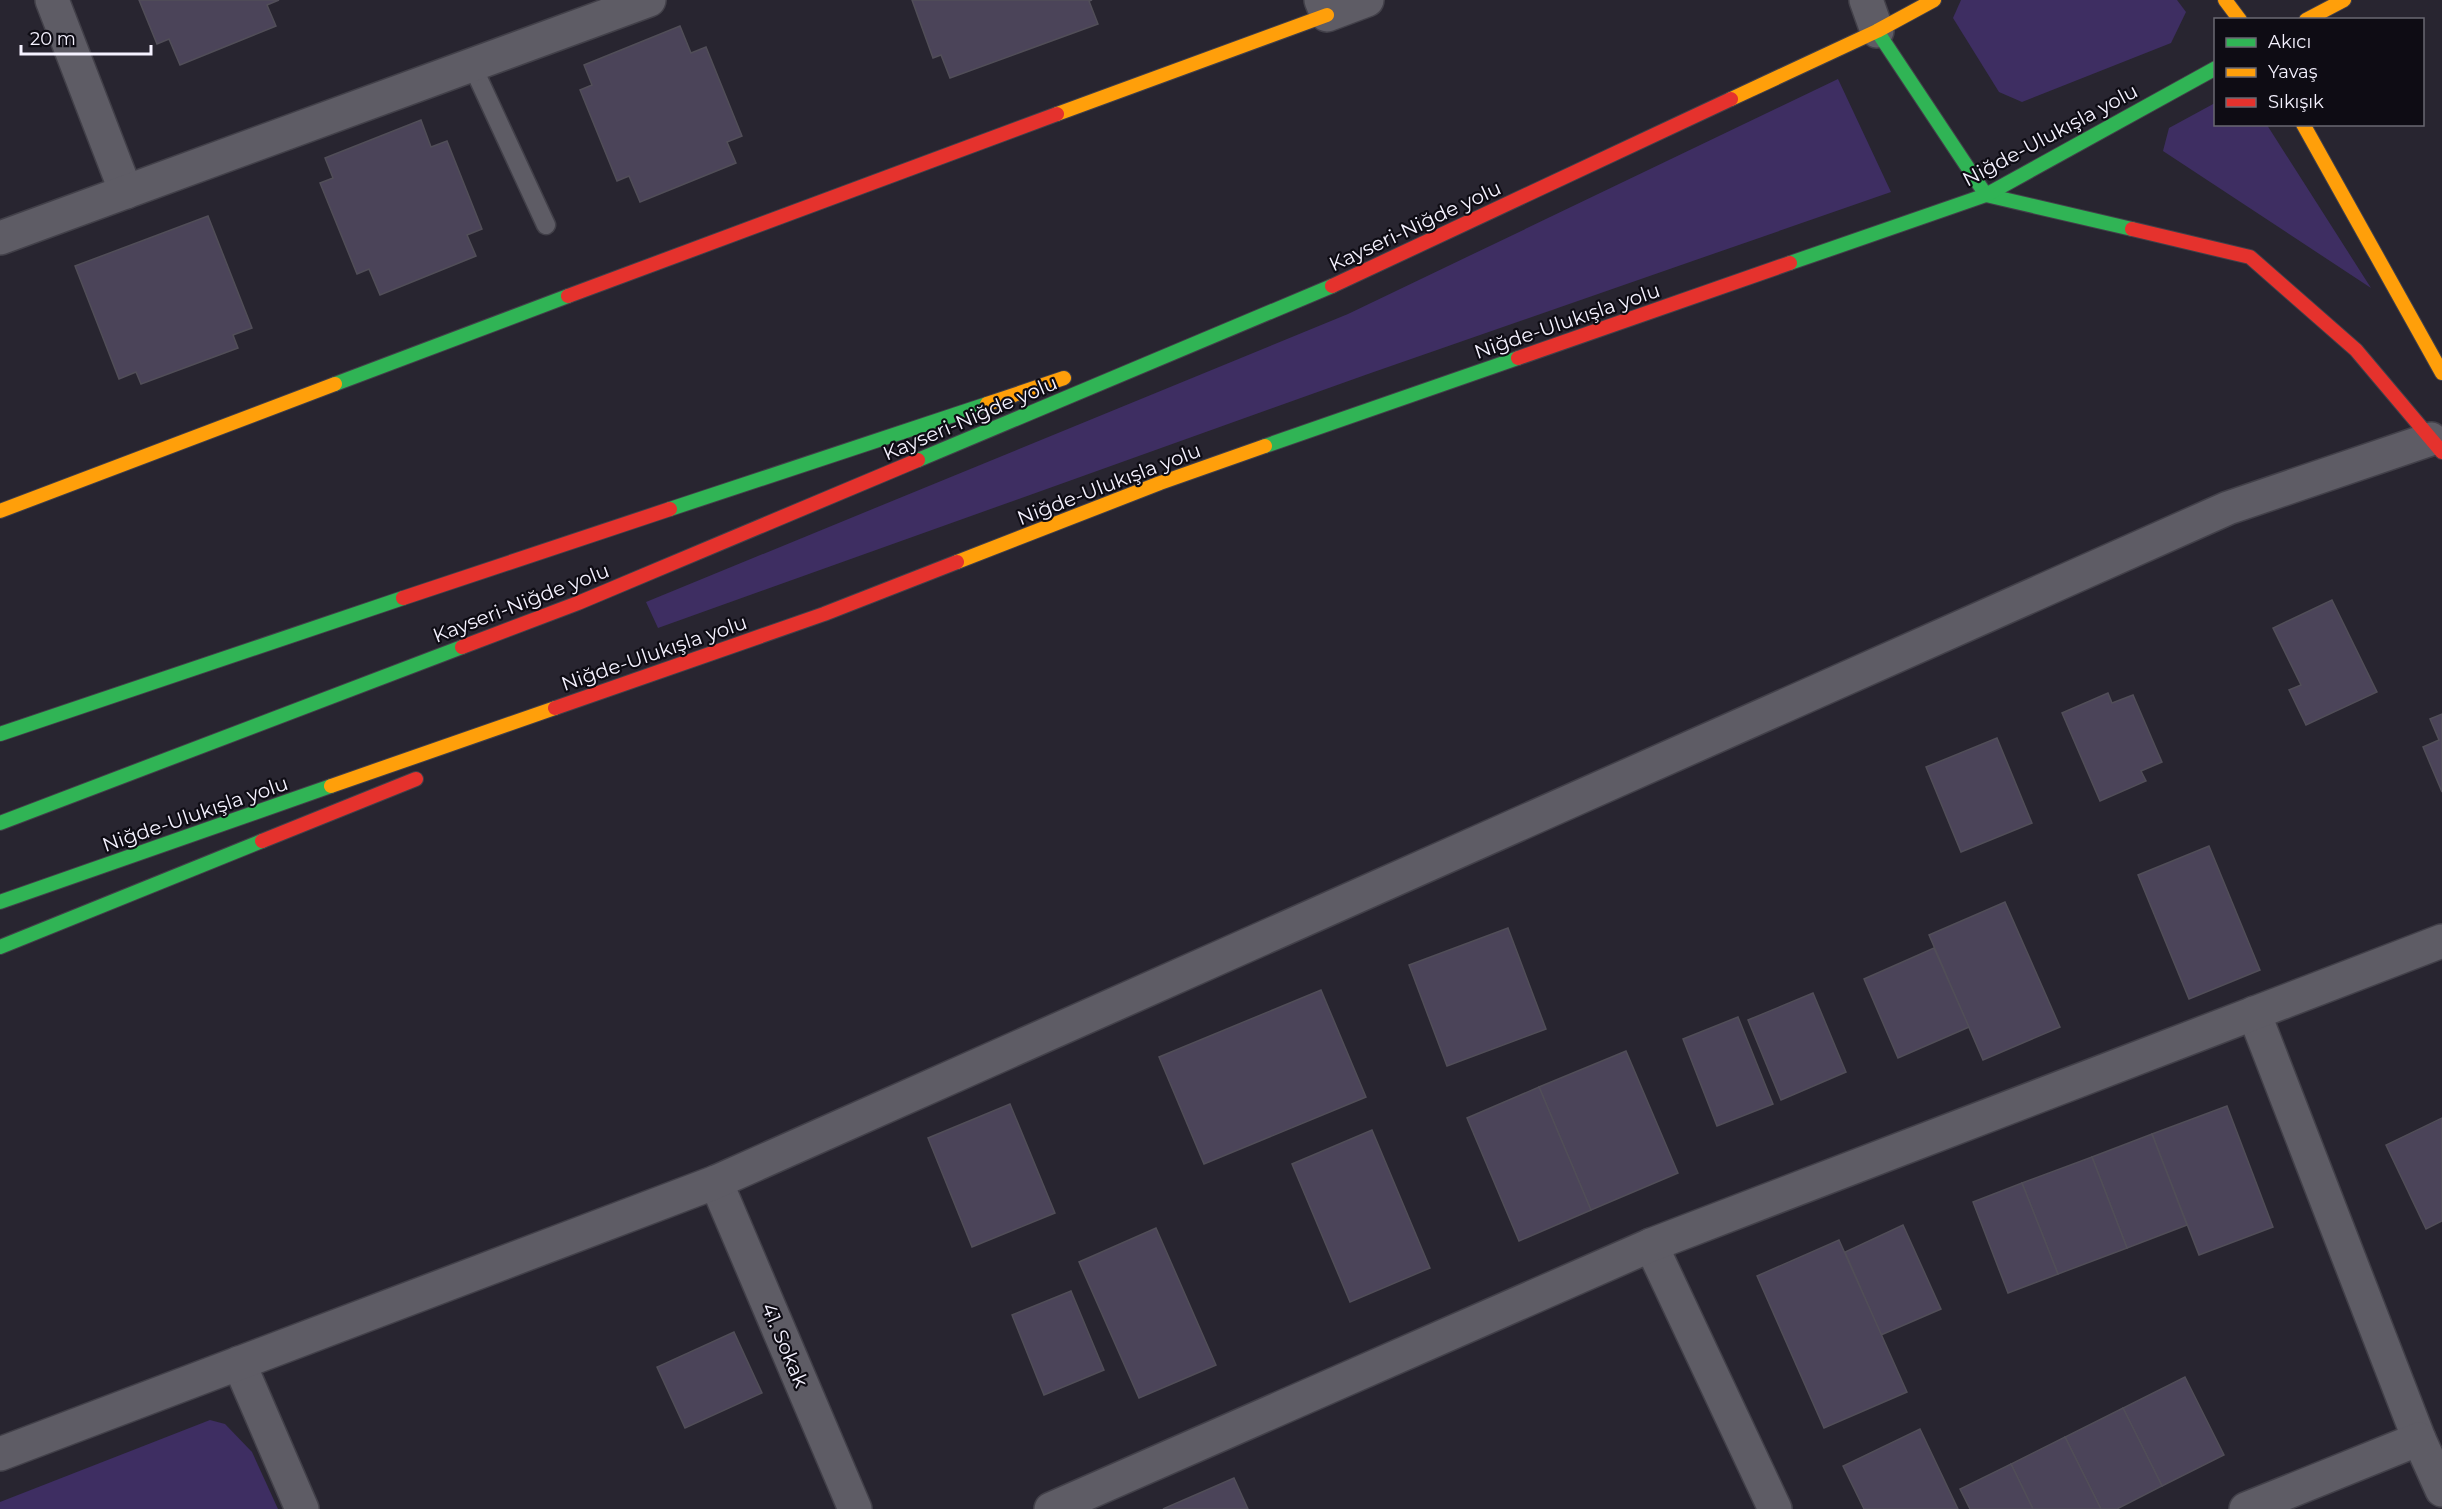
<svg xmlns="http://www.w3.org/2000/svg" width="2442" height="1509" viewBox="0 0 2442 1509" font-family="Montserrat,sans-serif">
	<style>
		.green { fill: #3e2e62 }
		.building { fill: #4b4459; stroke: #514e58; stroke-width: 1.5 }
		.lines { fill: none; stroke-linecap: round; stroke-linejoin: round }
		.lane-casing { stroke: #424049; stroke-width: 21 }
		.street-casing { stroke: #424049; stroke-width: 36 }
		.fast-casing { stroke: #424049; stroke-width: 16 }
		.slow-casing { stroke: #424049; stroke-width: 16 }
		.jam-casing { stroke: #424049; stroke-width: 16 }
		.lane { stroke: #5e5c65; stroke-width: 18 }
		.street { stroke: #5e5c65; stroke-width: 33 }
		.fast { stroke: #30b455; stroke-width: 14 }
		.slow { stroke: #ff9f0a; stroke-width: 14 }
		.jam { stroke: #e5322d; stroke-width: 14 }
		.labels { text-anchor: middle; stroke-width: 4.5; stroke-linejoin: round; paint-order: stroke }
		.street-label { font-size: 20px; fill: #f5f2ff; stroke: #0e0c14 }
	</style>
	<rect width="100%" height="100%" fill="#282530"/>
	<g class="green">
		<polygon points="1961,0 2177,0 2186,12 2171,43 2022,102 1999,92 1953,18"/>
		<polygon points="1838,79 1891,192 1368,374 658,628 646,602 1348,314"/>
		<polygon points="2215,103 2216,124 2267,125 2371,288 2163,151 2169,128"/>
		<polygon points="210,1420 225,1424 252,1452 278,1509 0,1509 0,1502"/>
	</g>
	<g class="building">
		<polygon points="139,0 279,0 267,5 276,26 180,65 169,39 157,44"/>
		<polygon points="912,0 1092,0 1089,1 1098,24 950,78 941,55 933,58"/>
		<polygon points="680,26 691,53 706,47 742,136 727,142 736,163 640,202 629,176 617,181 580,90 592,85 584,65"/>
		<polygon points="421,120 431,147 447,141 482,229 467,235 476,256 380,295 369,269 357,274 320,183 333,178 325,158"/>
		<polygon points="208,216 252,328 233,335 238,348 141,384 136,372 119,379 75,266"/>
		<polygon points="2332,600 2377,692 2306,725 2289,690 2301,685 2273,628"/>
		<polygon points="2108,693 2112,703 2133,695 2162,762 2141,771 2146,781 2100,801 2062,713"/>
		<polygon points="2442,714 2442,792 2423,747 2439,740 2430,719"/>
		<polygon points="1997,738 2032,823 1961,852 1926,767"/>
		<polygon points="2209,846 2260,970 2189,999 2138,875"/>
		<polygon points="2005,902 2060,1027 1983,1060 1929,935"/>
		<polygon points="1508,928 1546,1029 1447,1066 1409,965"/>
		<polygon points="1934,948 1969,1027 1898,1058 1864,979"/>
		<polygon points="1321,990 1366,1097 1204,1164 1159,1057"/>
		<polygon points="1813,993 1846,1072 1781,1100 1748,1020"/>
		<polygon points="1738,1017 1773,1104 1717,1126 1683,1039"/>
		<polygon points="1626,1051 1678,1173 1591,1210 1539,1087"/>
		<polygon points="1539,1087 1591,1210 1519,1241 1467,1118"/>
		<polygon points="1010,1104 1055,1213 972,1247 928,1138"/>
		<polygon points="2227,1106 2273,1227 2199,1255 2152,1134"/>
		<polygon points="2442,1118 2442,1221 2426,1229 2386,1145"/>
		<polygon points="1372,1130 1430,1268 1350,1302 1292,1164"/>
		<polygon points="2152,1134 2187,1225 2127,1248 2092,1157"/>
		<polygon points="2092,1157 2127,1248 2058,1274 2022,1183"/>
		<polygon points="2022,1183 2058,1274 2008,1293 1973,1202"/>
		<polygon points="1903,1225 1941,1309 1881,1335 1845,1252"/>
		<polygon points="1156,1228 1216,1365 1139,1398 1079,1262"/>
		<polygon points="1839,1240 1907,1392 1824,1428 1757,1276"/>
		<polygon points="1071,1291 1104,1370 1044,1395 1012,1315"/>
		<polygon points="734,1332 762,1393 685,1428 657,1367"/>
		<polygon points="2185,1377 2224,1455 2162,1486 2123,1408"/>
		<polygon points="2123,1408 2162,1486 2117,1509 2101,1509 2065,1437"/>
		<polygon points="1920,1429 1958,1509 1864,1509 1843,1466"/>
		<polygon points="2065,1437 2101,1509 2033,1509 2011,1464"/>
		<polygon points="2011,1464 2033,1509 1970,1509 1960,1489"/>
		<polygon points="1234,1478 1248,1509 1163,1509"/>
	</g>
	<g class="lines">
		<defs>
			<polyline id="lane" points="472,65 546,225"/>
			<g id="street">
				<polyline points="52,0 126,192"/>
				<polyline points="1321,0 1327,15 1367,0"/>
				<polyline points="1866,0 1877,31"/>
				<polyline points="0,238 649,0"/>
				<polyline points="2254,1013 2419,1439"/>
				<polyline points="716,1182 855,1509"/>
				<polyline points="1651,1245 1775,1509"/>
				<polyline points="239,1363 302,1509"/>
				<polyline points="0,1454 716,1182 2228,508 2431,439"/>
				<polyline points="1051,1509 1651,1245 2442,941"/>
				<polyline points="2246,1509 2419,1439 2442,1490"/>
			</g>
			<g id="fast">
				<polyline points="1877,31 1986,195 2132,229"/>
				<polyline points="1790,263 1986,195 2216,68"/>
				<polyline points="335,384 568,296"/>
				<polyline points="1265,446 1518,358"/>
				<polyline points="918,460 1332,286"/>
				<polyline points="670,509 987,404"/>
				<polyline points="0,734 403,598"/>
				<polyline points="0,823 462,647"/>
				<polyline points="0,902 331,786"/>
				<polyline points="0,947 262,841"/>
			</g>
			<g id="slow">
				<polyline points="2225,0 2240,20"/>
				<polyline points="2306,20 2344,0"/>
				<polyline points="1731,99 1877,31 1934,0"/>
				<polyline points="1057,114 1327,15"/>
				<polyline points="2303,124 2442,373"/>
				<polyline points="987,404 1064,378"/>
				<polyline points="0,511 335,384"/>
				<polyline points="957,562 1160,483 1265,446"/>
				<polyline points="331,786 555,708"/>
			</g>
			<g id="jam">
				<polyline points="2132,229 2250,257 2356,350 2442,452"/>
				<polyline points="1332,286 1731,99"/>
				<polyline points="568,296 1057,114"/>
				<polyline points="1518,358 1790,263"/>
				<polyline points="403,598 670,509"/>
				<polyline points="462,647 578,603 918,460"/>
				<polyline points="555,708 824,614 957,562"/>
				<polyline points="262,841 416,779"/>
			</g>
		</defs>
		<use href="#lane" class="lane-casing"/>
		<use href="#street" class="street-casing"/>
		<use href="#fast" class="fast-casing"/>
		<use href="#slow" class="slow-casing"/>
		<use href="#jam" class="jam-casing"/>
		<use href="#lane" class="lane"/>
		<use href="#street" class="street"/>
		<use href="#fast" class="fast"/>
		<use href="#slow" class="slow"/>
		<use href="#jam" class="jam"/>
	</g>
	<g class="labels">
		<g class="street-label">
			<text transform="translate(2050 135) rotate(-28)" y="7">Niğde-Ulukışla yolu</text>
			<text transform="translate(1415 226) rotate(-25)" y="7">Kayseri-Niğde yolu</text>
			<text transform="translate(1567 321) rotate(-19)" y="7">Niğde-Ulukışla yolu</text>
			<text transform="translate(970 418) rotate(-23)" y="7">Kayseri-Niğde yolu</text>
			<text transform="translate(1109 484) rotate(-21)" y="7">Niğde-Ulukışla yolu</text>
			<text transform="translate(521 603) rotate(-21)" y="7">Kayseri-Niğde yolu</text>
			<text transform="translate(654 653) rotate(-19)" y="7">Niğde-Ulukışla yolu</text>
			<text transform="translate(195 814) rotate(-19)" y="7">Niğde-Ulukışla yolu</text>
			<text transform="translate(785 1345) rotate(67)" y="7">41. Sokak</text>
		</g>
	</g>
	<rect x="2214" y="18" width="210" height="108" fill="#0e0c14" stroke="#6a6872" stroke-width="1.5"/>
	<rect x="2226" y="38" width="30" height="9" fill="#30b455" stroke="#6a6872" stroke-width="1.5"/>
	<text x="2268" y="48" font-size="18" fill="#f5f2ff">Akıcı</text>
	<rect x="2226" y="68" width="30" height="9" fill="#ff9f0a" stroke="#6a6872" stroke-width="1.5"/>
	<text x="2268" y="78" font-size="18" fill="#f5f2ff">Yavaş</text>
	<rect x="2226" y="98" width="30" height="9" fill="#e5322d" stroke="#6a6872" stroke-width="1.5"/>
	<text x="2268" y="108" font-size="18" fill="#f5f2ff">Sıkışık</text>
	<path d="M21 45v9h130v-9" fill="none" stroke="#f5f2ff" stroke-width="3"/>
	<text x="30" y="45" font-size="18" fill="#f5f2ff" stroke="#0e0c14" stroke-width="4.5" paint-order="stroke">20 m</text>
</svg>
